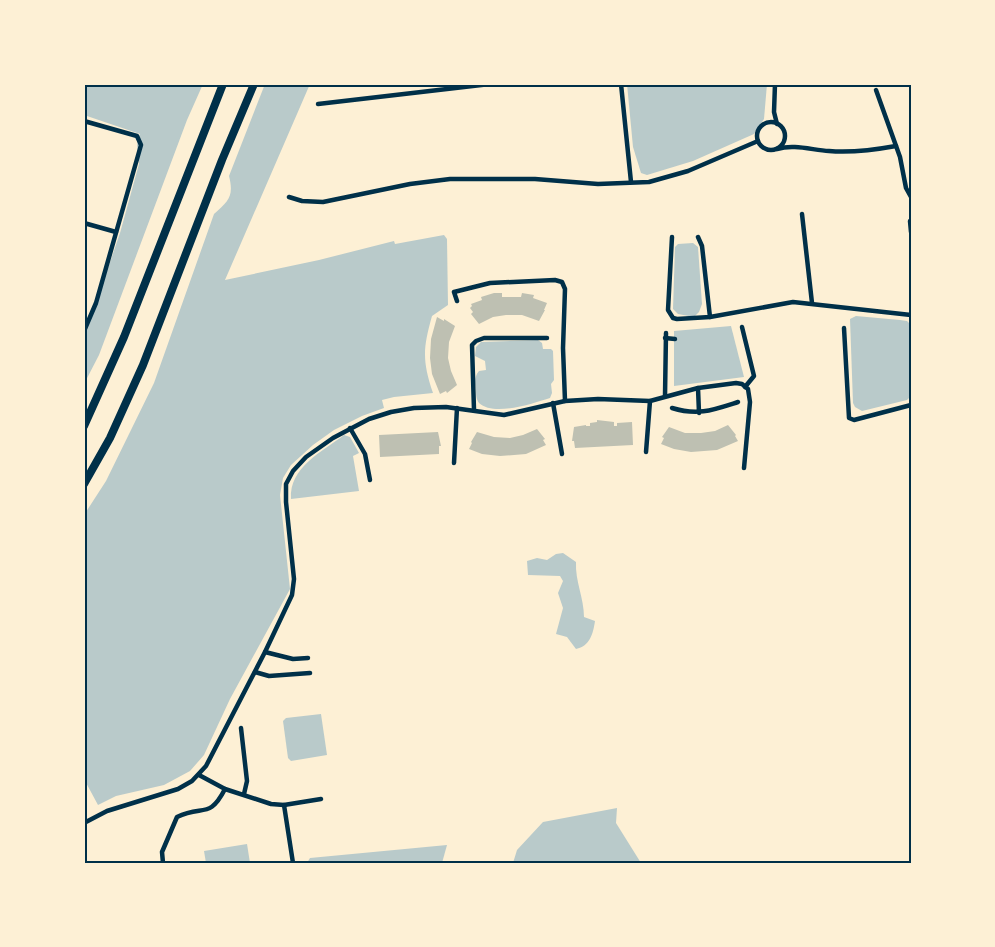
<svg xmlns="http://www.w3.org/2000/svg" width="995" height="947" viewBox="0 0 995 947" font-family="Raleway,sans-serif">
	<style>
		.green { fill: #b9caca }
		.building { fill: #bec0b2 }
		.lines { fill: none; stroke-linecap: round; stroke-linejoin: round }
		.minor { stroke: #003049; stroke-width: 4.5 }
		.motorway { stroke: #003049; stroke-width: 8 }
		.neatline { fill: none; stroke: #003049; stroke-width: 2 }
	</style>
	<rect width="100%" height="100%" fill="#fdf0d5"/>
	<g class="green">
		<polygon points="84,84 203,84 187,120 99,355 84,384 84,331 96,303 120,233 139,164 137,145 140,134 84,115"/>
		<path d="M265 84H310L225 280 319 260 394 241 395 244 444 235 447 239 448 305 432 316C423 348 422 360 433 393L394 397 382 400 384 408 362 416 334 430 313 445 291 465 283 478 280 495 290 589 230 699 204 755 190 771 164 785 116 796 98 805 84 779V515L106 481 154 383 214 214C229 201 234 196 229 176Z"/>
		<polygon points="627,84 767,84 764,119 754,134 693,161 647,175 641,173 633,147"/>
		<polygon points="693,243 698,247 702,304 699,312 694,317 678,314 673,309 675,247 678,244"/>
		<polygon points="856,316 900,320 907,321 911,325 911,396 907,400 862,411 855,407 853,403 850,319"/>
		<polygon points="731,326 744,377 674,386 674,331"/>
		<path d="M538 340 542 343 543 349H551L553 351 554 380 551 384 552 393 550 398C534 403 494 417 479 403 476 399 476 394 476 389 475 382 474 377 479 371L486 370 485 361 475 356 476 347 481 342Z"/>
		<path d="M344 435 350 437 359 453 353 456 359 491 291 499C289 467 322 452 344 435Z"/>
		<path d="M563 553 576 562C575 581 584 598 584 617L595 621C593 634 590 646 576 649L567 637 556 634 563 608 558 593 563 581 560 576 528 575 527 561 537 558 547 560 556 554Z"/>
		<polygon points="321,714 327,755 291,761 288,758 283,721 286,718"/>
		<polygon points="617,808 616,823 641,863 513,863 517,850 543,822"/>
		<polygon points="247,844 250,863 206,863 204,851"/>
		<polygon points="447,845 442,863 307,863 310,858"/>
	</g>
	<g class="building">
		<polygon points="494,293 502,293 502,297 521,297 522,293 534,295 533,298 547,303 544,310 545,310 539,321 522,315 506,315 493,317 479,324 471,314 473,312 470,308 472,306 471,304 482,300 481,297"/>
		<polygon points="437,317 444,321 444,319 455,326 449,342 448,358 451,371 457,385 447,393 446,391 440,394 432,374 430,358 431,339"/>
		<polygon points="597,420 614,422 614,426 617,426 617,423 632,422 633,445 575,448 574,441 572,441 574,427 586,425 586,426 590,426 590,423 597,422"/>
		<polygon points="728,425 736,435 735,436 738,441 717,450 691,452 674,449 661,444 664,438 662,437 669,427 685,433 701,433 715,431"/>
		<polygon points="537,429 545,439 543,440 546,445 526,454 500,456 482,454 469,449 472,443 471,442 477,432 494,437 510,438 523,435"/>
		<polygon points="438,432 441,446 439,446 439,454 380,457 379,435"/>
	</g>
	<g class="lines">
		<g class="minor">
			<polyline points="621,84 631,182"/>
			<polyline points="775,84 774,112 777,124"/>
			<polyline points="876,90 900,157 906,188 911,197"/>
			<polyline points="318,104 490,84"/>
			<polyline points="84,121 137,136 141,145 96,303 84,331"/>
			<circle cx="771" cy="136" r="14"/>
			<path d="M777 149C794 144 812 150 829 151 852 153 874 150 896 146"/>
			<polyline points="289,197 302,201 323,202 410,184 450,179 535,179 598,184 649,182 688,171 758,141"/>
			<polyline points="802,214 812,303"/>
			<polyline points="910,221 911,232"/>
			<polyline points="84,223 116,232"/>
			<polyline points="672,237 668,310 673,318 677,319 710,317 702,246 698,237"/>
			<polyline points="457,301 454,292 490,283 555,280 562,282 565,289 563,348 565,401"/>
			<polyline points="710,317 793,302 911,315"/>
			<polyline points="742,327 754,376 745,387"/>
			<polyline points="844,328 849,418 854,420 911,405"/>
			<polyline points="665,338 675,339"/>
			<polyline points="698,388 699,413"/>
			<polyline points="665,396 666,333"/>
			<polyline points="553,403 562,454"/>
			<path d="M672 408C698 416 713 410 738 402"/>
			<polyline points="474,410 472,345 476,341 484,338 547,338"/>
			<polyline points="350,428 365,454 370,480"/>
			<polyline points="646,452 650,401"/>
			<polyline points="454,463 457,408"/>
			<polyline points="265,652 293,659 308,658"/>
			<polyline points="255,672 269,676 310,673"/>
			<polyline points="241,728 247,781 244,794"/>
			<polyline points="199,775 225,789 271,804 284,805 321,799"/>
			<polyline points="284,805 293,863"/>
			<polyline points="84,823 107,811 178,789 192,781 206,766 265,652 292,595 294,579 286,502 286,484 293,471 306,457 333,438 369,419 391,412 414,408 446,407 504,415 565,401 598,399 650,401 698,388 736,383 742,384 748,389 750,402 744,468"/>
			<path d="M163 863 162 852 177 817C203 804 209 820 225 789"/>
		</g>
		<g class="motorway">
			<polyline points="84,426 124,337 223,84"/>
			<polyline points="84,484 110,438 143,365 222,160 254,84"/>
		</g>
	</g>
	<rect width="995" height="947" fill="none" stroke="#fdf0d5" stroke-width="171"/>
	<rect x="86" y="86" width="824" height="776" class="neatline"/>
</svg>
